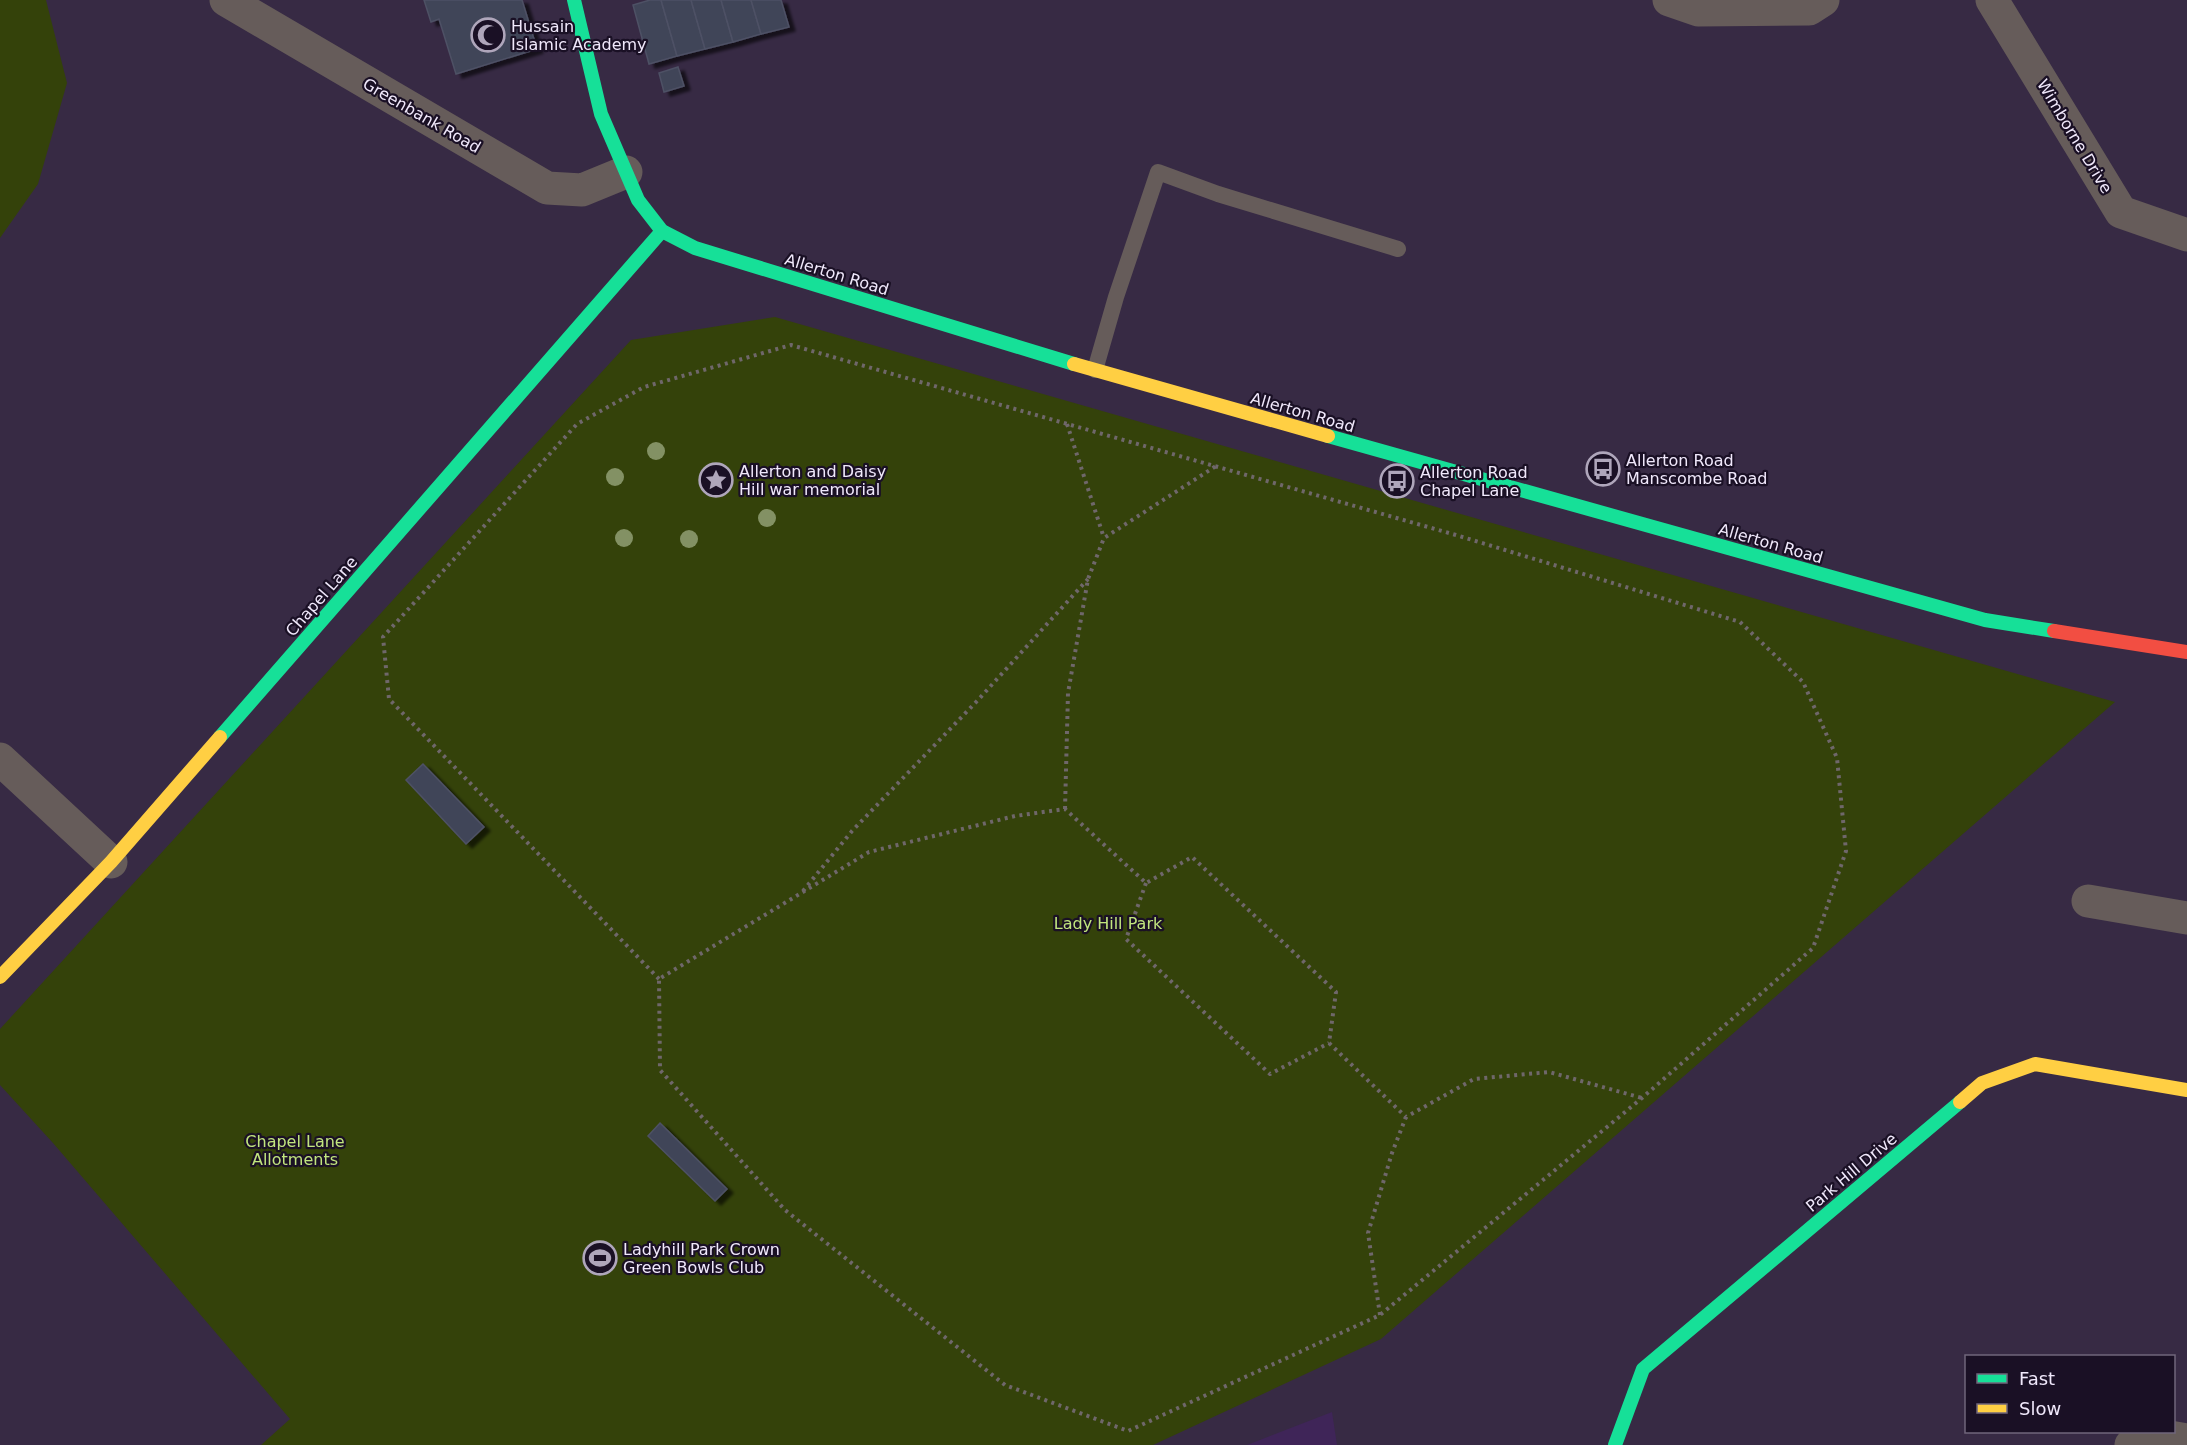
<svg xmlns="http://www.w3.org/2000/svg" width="2187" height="1445" viewBox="0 0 2187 1445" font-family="'DejaVu Sans',sans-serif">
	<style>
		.built { fill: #3f2558 }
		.green { fill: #34420a }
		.building { fill: #404558; stroke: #4e5165; stroke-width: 1.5; filter: url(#shadow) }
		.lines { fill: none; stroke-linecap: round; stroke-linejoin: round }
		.path { stroke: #6f676a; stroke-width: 4; stroke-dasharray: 3 4.5; stroke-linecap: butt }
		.lane { stroke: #665c5a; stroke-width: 16 }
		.street { stroke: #665c5a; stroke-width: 33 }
		.fast { stroke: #16e098; stroke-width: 14 }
		.slow { stroke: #ffcf43; stroke-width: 14 }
		.jam { stroke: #f24e42; stroke-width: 14 }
		.tree { fill: #839164 }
		.labels { text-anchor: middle; stroke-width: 4.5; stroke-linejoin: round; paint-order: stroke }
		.poi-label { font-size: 16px; fill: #f0e8fb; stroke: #1a1025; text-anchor: start }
		.street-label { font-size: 16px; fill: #f0e8fb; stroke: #1a1025 }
		.park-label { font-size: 16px; fill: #c1e57e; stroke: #1a1025 }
	</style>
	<defs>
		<filter id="shadow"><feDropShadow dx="6" dy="4" stdDeviation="1.5" flood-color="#0009"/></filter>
	</defs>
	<rect width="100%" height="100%" fill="#372a44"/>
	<polygon class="built" points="1332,1412 1337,1445 1247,1445"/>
	<g class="green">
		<polygon points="0,0 46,0 67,83 38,184 0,238"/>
		<polygon points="775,317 2115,702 1381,1339 1153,1445 261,1445 290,1419 53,1143 0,1085 0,1029 631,340"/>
	</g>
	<g class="building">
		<polygon points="424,0 522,0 537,49 456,74 439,19 431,22"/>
		<polygon points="650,0 661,0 677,56 649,64 633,5"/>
		<polygon points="661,0 691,0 705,49 677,56"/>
		<polygon points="691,0 721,0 733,42 705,49"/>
		<polygon points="721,0 751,0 761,34 733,42"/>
		<polygon points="751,0 781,0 789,27 761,34"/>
		<polygon points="678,67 684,86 664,92 659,73"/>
		<polygon points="423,764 484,827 466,844 406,780"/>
		<polygon points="660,1123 727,1189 715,1201 648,1136"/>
	</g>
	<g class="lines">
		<g class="path">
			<polyline points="1067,424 1104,538"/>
			<polyline points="1065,809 1068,693 1088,579 1104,538 1216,466"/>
			<polyline points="1146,883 1126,939 1270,1074 1329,1043"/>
			<polyline points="803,891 852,831 978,700 1088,579"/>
			<polyline points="659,979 389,699 383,637 577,424 644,387 791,345 1456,535 1740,622 1803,682 1837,758 1846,851 1813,948 1642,1098 1380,1315 1128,1431 1005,1385 785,1210 660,1070 659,979 869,852 1015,816 1065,809 1146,883 1192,857 1336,992 1329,1043 1406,1117 1474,1079 1549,1072 1642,1098"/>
			<polyline points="1380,1315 1368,1233 1392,1153 1406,1117"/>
		</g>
		<polyline class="lane" points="1095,370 1116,297 1158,172 1218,194 1398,249"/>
		<g class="street">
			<polyline points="226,0 547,188 582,190 626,172"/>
			<polyline points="1669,0 1698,10 1809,9 1823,0"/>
			<polyline points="1992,0 2121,212 2187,235"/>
			<polyline points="0,759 111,862"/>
			<polyline points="2088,901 2187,918"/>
			<polyline points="2131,1445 2164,1436 2187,1440"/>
		</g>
		<g class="fast">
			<polyline points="574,0 601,114 638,200 662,231 695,248 1074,364"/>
			<polyline points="1328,436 1985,620 2054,631"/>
			<polyline points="220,737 662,231"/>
			<polyline points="1615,1445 1643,1369 1960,1102"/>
		</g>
		<g class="slow">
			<polyline points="1074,364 1328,436"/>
			<polyline points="0,977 111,862 220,737"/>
			<polyline points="1960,1102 1982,1083 2035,1064 2187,1090"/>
		</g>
		<polyline class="jam" points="2054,631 2187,652"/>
	</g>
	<g class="tree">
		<circle cx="656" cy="451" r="9"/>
		<circle cx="615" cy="477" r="9"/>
		<circle cx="767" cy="518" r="9"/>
		<circle cx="624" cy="538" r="9"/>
		<circle cx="689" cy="539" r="9"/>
	</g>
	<defs>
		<symbol id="mosque-ring" viewBox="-11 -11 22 22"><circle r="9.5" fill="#1a1025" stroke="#afa6bb" stroke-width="1.5"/><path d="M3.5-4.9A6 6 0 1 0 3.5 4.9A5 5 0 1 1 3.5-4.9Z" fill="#afa6bb"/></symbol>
		<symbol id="bus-ring" viewBox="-11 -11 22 22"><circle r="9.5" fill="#1a1025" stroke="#afa6bb" stroke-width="1.5"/><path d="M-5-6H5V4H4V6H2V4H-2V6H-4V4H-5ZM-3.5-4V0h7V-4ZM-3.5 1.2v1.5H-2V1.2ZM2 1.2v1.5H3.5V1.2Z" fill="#afa6bb"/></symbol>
		<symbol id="sight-ring" viewBox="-11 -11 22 22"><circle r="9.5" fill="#1a1025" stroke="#afa6bb" stroke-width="1.5"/><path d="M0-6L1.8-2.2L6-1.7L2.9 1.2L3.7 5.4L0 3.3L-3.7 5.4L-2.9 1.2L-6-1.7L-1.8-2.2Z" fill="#afa6bb"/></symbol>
		<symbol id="stadium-ring" viewBox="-11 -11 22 22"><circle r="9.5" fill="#1a1025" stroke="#afa6bb" stroke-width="1.5"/><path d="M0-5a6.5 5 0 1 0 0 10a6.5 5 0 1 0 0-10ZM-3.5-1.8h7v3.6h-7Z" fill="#afa6bb"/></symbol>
	</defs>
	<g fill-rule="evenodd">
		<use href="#mosque-ring" x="469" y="16" width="38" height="38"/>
		<use href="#bus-ring" x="1584" y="450" width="38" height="38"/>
		<use href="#sight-ring" x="697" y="461" width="38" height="38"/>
		<use href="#bus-ring" x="1378" y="462" width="38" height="38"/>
		<use href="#stadium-ring" x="581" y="1239" width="38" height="38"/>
	</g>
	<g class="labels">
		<g class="poi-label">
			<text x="511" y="32">Hussain<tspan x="511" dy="18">Islamic Academy</tspan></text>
			<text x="1626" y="466">Allerton Road<tspan x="1626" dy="18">Manscombe Road</tspan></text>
			<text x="739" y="477">Allerton and Daisy<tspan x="739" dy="18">Hill war memorial</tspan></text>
			<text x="1420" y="478">Allerton Road<tspan x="1420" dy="18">Chapel Lane</tspan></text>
			<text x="623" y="1255">Ladyhill Park Crown<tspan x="623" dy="18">Green Bowls Club</tspan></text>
		</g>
		<g class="street-label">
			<text transform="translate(422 115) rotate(30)" y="6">Greenbank Road</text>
			<text transform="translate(2075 136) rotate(59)" y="6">Wimborne Drive</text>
			<text transform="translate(837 274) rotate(17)" y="6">Allerton Road</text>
			<text transform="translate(1303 412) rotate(16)" y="6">Allerton Road</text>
			<text transform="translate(1771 543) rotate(16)" y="6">Allerton Road</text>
			<text transform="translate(321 596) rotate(-49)" y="6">Chapel Lane</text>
			<text transform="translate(1851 1172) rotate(-40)" y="6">Park Hill Drive</text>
		</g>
		<g class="park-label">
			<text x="1108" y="929">Lady Hill Park</text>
			<text x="295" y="1147">Chapel Lane<tspan x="295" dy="18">Allotments</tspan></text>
		</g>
	</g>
	<rect x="1965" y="1355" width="210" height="78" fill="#1a1025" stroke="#70667b" stroke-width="1.5"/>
	<rect x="1977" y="1374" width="30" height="9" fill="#16e098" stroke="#70667b" stroke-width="1.5"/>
	<text x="2019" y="1385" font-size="18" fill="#f0e8fb">Fast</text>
	<rect x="1977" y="1404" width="30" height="9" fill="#ffcf43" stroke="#70667b" stroke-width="1.5"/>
	<text x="2019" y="1415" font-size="18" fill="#f0e8fb">Slow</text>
</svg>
